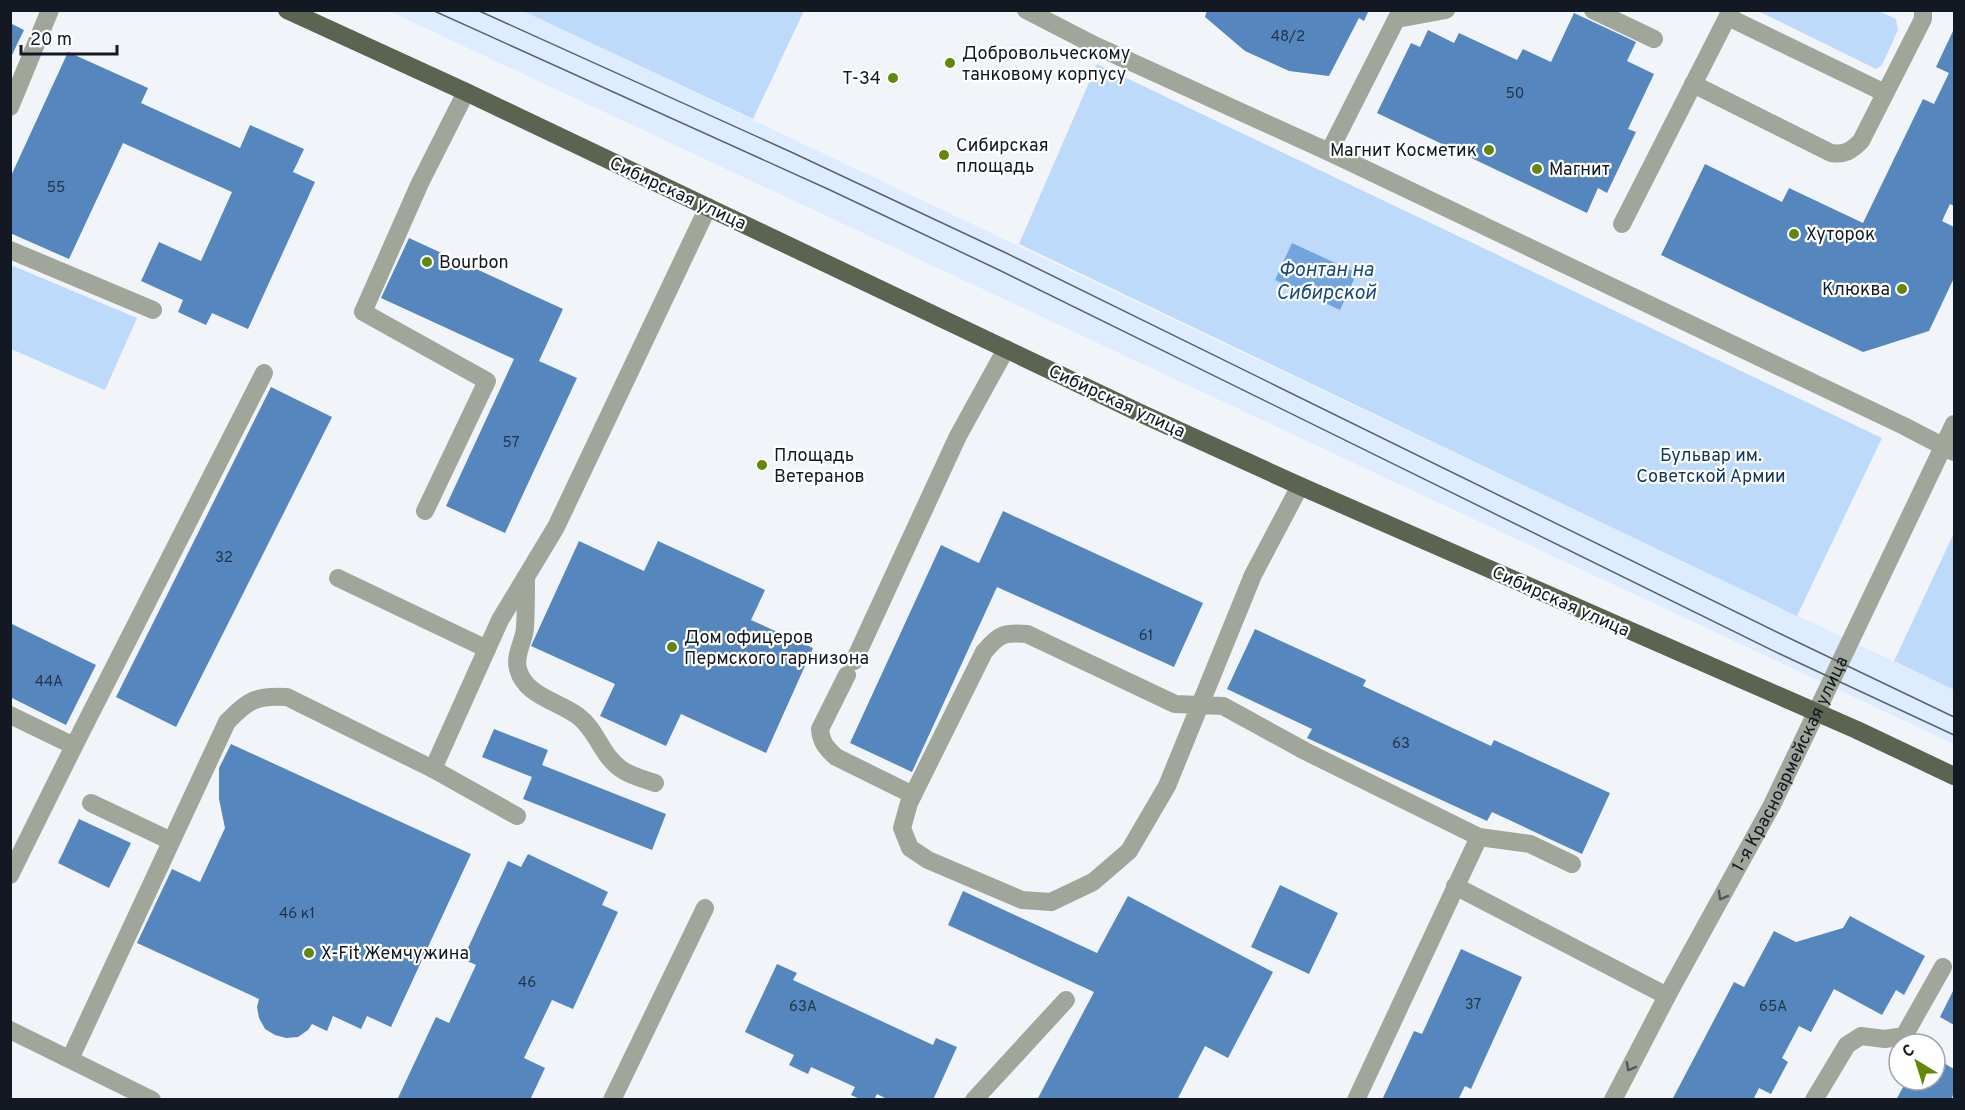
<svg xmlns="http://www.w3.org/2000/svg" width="1965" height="1110" viewBox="0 0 1965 1110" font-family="Overpass,sans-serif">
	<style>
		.built { fill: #ddecfe }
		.green { fill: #bedafb }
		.water { fill: #72a5de }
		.building { fill: #5587be }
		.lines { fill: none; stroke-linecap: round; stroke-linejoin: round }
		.minor { stroke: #a0a69a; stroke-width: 18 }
		.major { stroke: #5b6450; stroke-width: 18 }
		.tram { stroke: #5c626a; stroke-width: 1.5 }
		.oneway { stroke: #525858 }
		.poi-dot { fill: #62870a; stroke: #fff; stroke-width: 2 }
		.labels { text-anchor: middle; stroke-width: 4.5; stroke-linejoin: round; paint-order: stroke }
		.number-label { font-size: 15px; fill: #233449 }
		.poi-label { font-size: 18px; fill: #121922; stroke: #fff; text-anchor: start }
		.street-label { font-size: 18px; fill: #121922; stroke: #fff }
		.park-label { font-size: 18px; fill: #11355b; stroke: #fff }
		.water-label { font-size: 20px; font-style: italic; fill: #164a7f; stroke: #fff }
	</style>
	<rect width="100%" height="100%" fill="#f1f5fa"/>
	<polygon class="built" points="389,11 523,11 1954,690 1954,744"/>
	<g class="green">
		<polygon points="523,11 804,10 804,11 753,119"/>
		<polygon points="1758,11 1879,11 1896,19 1898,30 1882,65 1876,69"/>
		<polygon points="1097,64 1882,438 1797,616 1019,244"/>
		<polygon points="11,265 137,318 105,390 11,349"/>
		<polygon points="1954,533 1954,690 1894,661"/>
	</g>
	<polygon class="water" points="1292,243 1357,273 1340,310 1275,280"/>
	<g class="building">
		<polygon points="1207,10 1369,10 1364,21 1359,18 1329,76 1289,71 1245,51 1205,17"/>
		<polygon points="1574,13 1636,42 1627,61 1654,74 1628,129 1636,132 1607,193 1598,188 1587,213 1377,113 1411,43 1420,47 1428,30 1454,43 1459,33 1517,60 1523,49 1551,62"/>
		<polygon points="10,23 24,30 10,59"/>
		<polygon points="1953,31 1954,32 1954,206 1950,204 1942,221 1954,227 1954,278 1929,331 1863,352 1661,255 1705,164 1782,202 1789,188 1863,223 1923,99 1934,104 1949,73 1936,67"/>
		<polygon points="68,52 148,88 141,103 240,148 250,125 304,149 293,172 315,182 248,329 212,313 206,325 178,312 183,300 141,281 159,242 201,261 232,192 123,143 69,259 10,233 10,178"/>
		<polygon points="409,238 563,309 539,361 577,378 505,533 446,506 514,359 381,298"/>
		<polygon points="271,387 332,417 176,727 116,697"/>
		<polygon points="1003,511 1203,603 1174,667 997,587 912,772 850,743 941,545 979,563"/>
		<polygon points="579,541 644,571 658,541 765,590 751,620 813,648 766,753 681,714 666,746 600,716 615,684 531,646"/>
		<polygon points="10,623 96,665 66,725 10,697"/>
		<polygon points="1255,629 1366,680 1363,686 1491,746 1494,740 1610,793 1582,854 1492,812 1487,821 1307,738 1312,729 1227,689"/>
		<polygon points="494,729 548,750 542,765 666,814 652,850 523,799 532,777 482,757"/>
		<polygon points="231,744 471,854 391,1027 367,1016 361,1029 333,1016 327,1031 312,1024 308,1030 298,1037 286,1038 275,1035 265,1029 259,1018 257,1007 259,999 137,943 172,869 200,882 225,828 219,799 219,768"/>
		<polygon points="79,819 131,843 109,888 58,863"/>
		<polygon points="528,854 608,892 602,905 618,912 573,1009 552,1000 524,1058 545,1068 530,1100 397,1100 436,1017 449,1023 476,965 463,959 508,861 521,867"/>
		<polygon points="1280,885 1338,913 1309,974 1251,947"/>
		<polygon points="963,891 1097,953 1128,896 1273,972 1228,1058 1205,1046 1177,1100 1037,1100 1094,992 948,925"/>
		<polygon points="1850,916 1925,956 1904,995 1896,990 1882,1015 1834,989 1811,1032 1799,1026 1782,1058 1788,1062 1771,1094 1759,1088 1753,1100 1672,1100 1734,982 1744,987 1774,931 1796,942 1843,928"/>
		<polygon points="1461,949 1522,977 1471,1089 1465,1086 1458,1100 1382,1100 1414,1031 1422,1034"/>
		<polygon points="777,964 797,973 793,980 933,1045 936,1038 957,1047 933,1100 889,1100 877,1094 874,1100 862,1100 851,1095 855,1087 811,1067 808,1074 789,1065 794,1055 745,1032"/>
		<polygon points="1954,989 1954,1025 1940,1017"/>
		<polygon points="1935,1058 1954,1069 1954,1092 1951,1100 1896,1100 1907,1080 1935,1080"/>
	</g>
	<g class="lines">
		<g class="minor">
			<polyline points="1026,10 1094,45 1329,152 1904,426 1954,452"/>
			<polyline points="1593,10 1654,39"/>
			<polyline points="1728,17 1885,93"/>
			<polyline points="1397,19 1446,10"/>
			<path d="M1693 84 1831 153C1845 155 1851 151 1861 141L1923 19V10"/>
			<polyline points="10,107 50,10"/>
			<polyline points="1329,152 1401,10"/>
			<polyline points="1622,224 1731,10"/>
			<polyline points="10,250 153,310"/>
			<path d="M1300 486 1253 575 1167 786 1129 851 1093 882 1051 902 1022 900 928 860 910 848 902 828 909 803 984 652C999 634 1004 632 1027 634L1175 704 1223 706 1305 751 1479 837 1530 844 1572 864"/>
			<polyline points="425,511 487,381 363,312 420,183 466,92"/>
			<path d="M526 577C526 594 526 611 525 628 524 642 514 655 518 669 525 696 558 701 578 716 597 730 601 755 621 769 630 776 644 779 655 783"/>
			<polyline points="338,578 487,649"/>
			<polyline points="854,661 958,436 1006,349"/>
			<path d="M847 675 820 729C821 742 826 748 836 757L913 795"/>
			<polyline points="10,715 74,746"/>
			<polyline points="433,769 500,620 556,527 708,207"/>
			<polyline points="91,803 171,841"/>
			<polyline points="10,875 74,746 264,373"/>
			<polyline points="1455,886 1667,996"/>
			<polyline points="10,1030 152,1100"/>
			<path d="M70 1059 227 722C248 700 257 695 287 697L433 769 517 816"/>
			<polyline points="612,1100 705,908"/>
			<polyline points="974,1100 1066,1000"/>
			<polyline points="1356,1100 1479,837"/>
			<path id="s1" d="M1613 1100 1667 996 1772 805 1954 424"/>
			<polyline points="1814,1100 1847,1045 1861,1036 1885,1039 1904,1036 1943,967"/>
		</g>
		<polyline class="major" points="287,10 466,92 1140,413 1300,486 1857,730 1954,776"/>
		<g class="tram">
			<polyline points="432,10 830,190 999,270 1780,654 1954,735"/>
			<polyline points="477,10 791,152 1004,252 1787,637 1954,717"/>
		</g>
	</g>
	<defs><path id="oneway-chevron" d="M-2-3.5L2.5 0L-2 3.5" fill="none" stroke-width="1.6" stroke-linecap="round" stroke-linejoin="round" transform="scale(1.5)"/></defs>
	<g class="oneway">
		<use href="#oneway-chevron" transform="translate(1722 896) rotate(119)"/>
		<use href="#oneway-chevron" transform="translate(1630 1067) rotate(118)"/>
	</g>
	<g class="poi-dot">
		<circle cx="950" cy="63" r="6"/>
		<circle cx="893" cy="78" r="6"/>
		<circle cx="1489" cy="150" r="6"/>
		<circle cx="944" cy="155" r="6"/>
		<circle cx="1537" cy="169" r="6"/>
		<circle cx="1794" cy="234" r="6"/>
		<circle cx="427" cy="262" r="6"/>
		<circle cx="1902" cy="289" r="6"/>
		<circle cx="762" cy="465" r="6"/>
		<circle cx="672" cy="647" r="6"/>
		<circle cx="309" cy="953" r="6"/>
	</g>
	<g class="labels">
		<g class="number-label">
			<text x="1288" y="41">48/2</text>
			<text x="1515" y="98">50</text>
			<text x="56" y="192">55</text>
			<text x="511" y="447">57</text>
			<text x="224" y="562">32</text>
			<text x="1146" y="640">61</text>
			<text x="49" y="686">44А</text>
			<text x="1401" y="748">63</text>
			<text x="297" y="918">46 к1</text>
			<text x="527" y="987">46</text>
			<text x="1473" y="1009">37</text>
			<text x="803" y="1011">63А</text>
			<text x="1773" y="1011">65А</text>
		</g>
		<g class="poi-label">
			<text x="962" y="59">Добровольческому<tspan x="962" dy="21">танковому корпусу</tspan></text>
			<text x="881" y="84" text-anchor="end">T-34</text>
			<text x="956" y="151">Сибирская<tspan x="956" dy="21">площадь</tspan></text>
			<text x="1477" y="156" text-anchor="end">Магнит Косметик</text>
			<text x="1549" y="175">Магнит</text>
			<text x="1806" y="240">Хуторок</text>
			<text x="439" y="268">Bourbon</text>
			<text x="1890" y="295" text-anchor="end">Клюква</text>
			<text x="774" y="461">Площадь<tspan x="774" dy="21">Ветеранов</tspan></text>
			<text x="684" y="643">Дом офицеров<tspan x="684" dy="21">Пермского гарнизона</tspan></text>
			<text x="321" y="959">X-Fit Жемчужина</text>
		</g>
		<g class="street-label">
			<text transform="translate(678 193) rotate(25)" y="6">Сибирская улица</text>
			<text transform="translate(1117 401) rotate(25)" y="6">Сибирская улица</text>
			<text transform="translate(1561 601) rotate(24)" y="6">Сибирская улица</text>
			<text dy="6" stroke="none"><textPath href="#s1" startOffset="380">1-я Красноармейская улица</textPath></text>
		</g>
		<g class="park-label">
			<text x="1711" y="461">Бульвар им.<tspan x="1711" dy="21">Советской Армии</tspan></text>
		</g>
		<g class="water-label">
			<text x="1326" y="276">Фонтан на<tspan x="1326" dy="23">Сибирской</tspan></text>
		</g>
	</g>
	<rect width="1965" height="1110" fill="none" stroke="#121922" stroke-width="24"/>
	<g transform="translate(1917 1062) rotate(322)"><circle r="28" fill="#ffffff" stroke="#a0a3a7" stroke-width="1.5"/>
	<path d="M0-4.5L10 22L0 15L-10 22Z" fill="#62870a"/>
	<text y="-9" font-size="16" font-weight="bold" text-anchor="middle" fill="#121922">С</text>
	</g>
	<path d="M21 45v9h96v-9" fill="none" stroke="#121922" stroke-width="3"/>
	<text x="30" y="45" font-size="18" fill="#121922" stroke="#ffffff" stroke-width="4.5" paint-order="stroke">20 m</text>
</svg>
